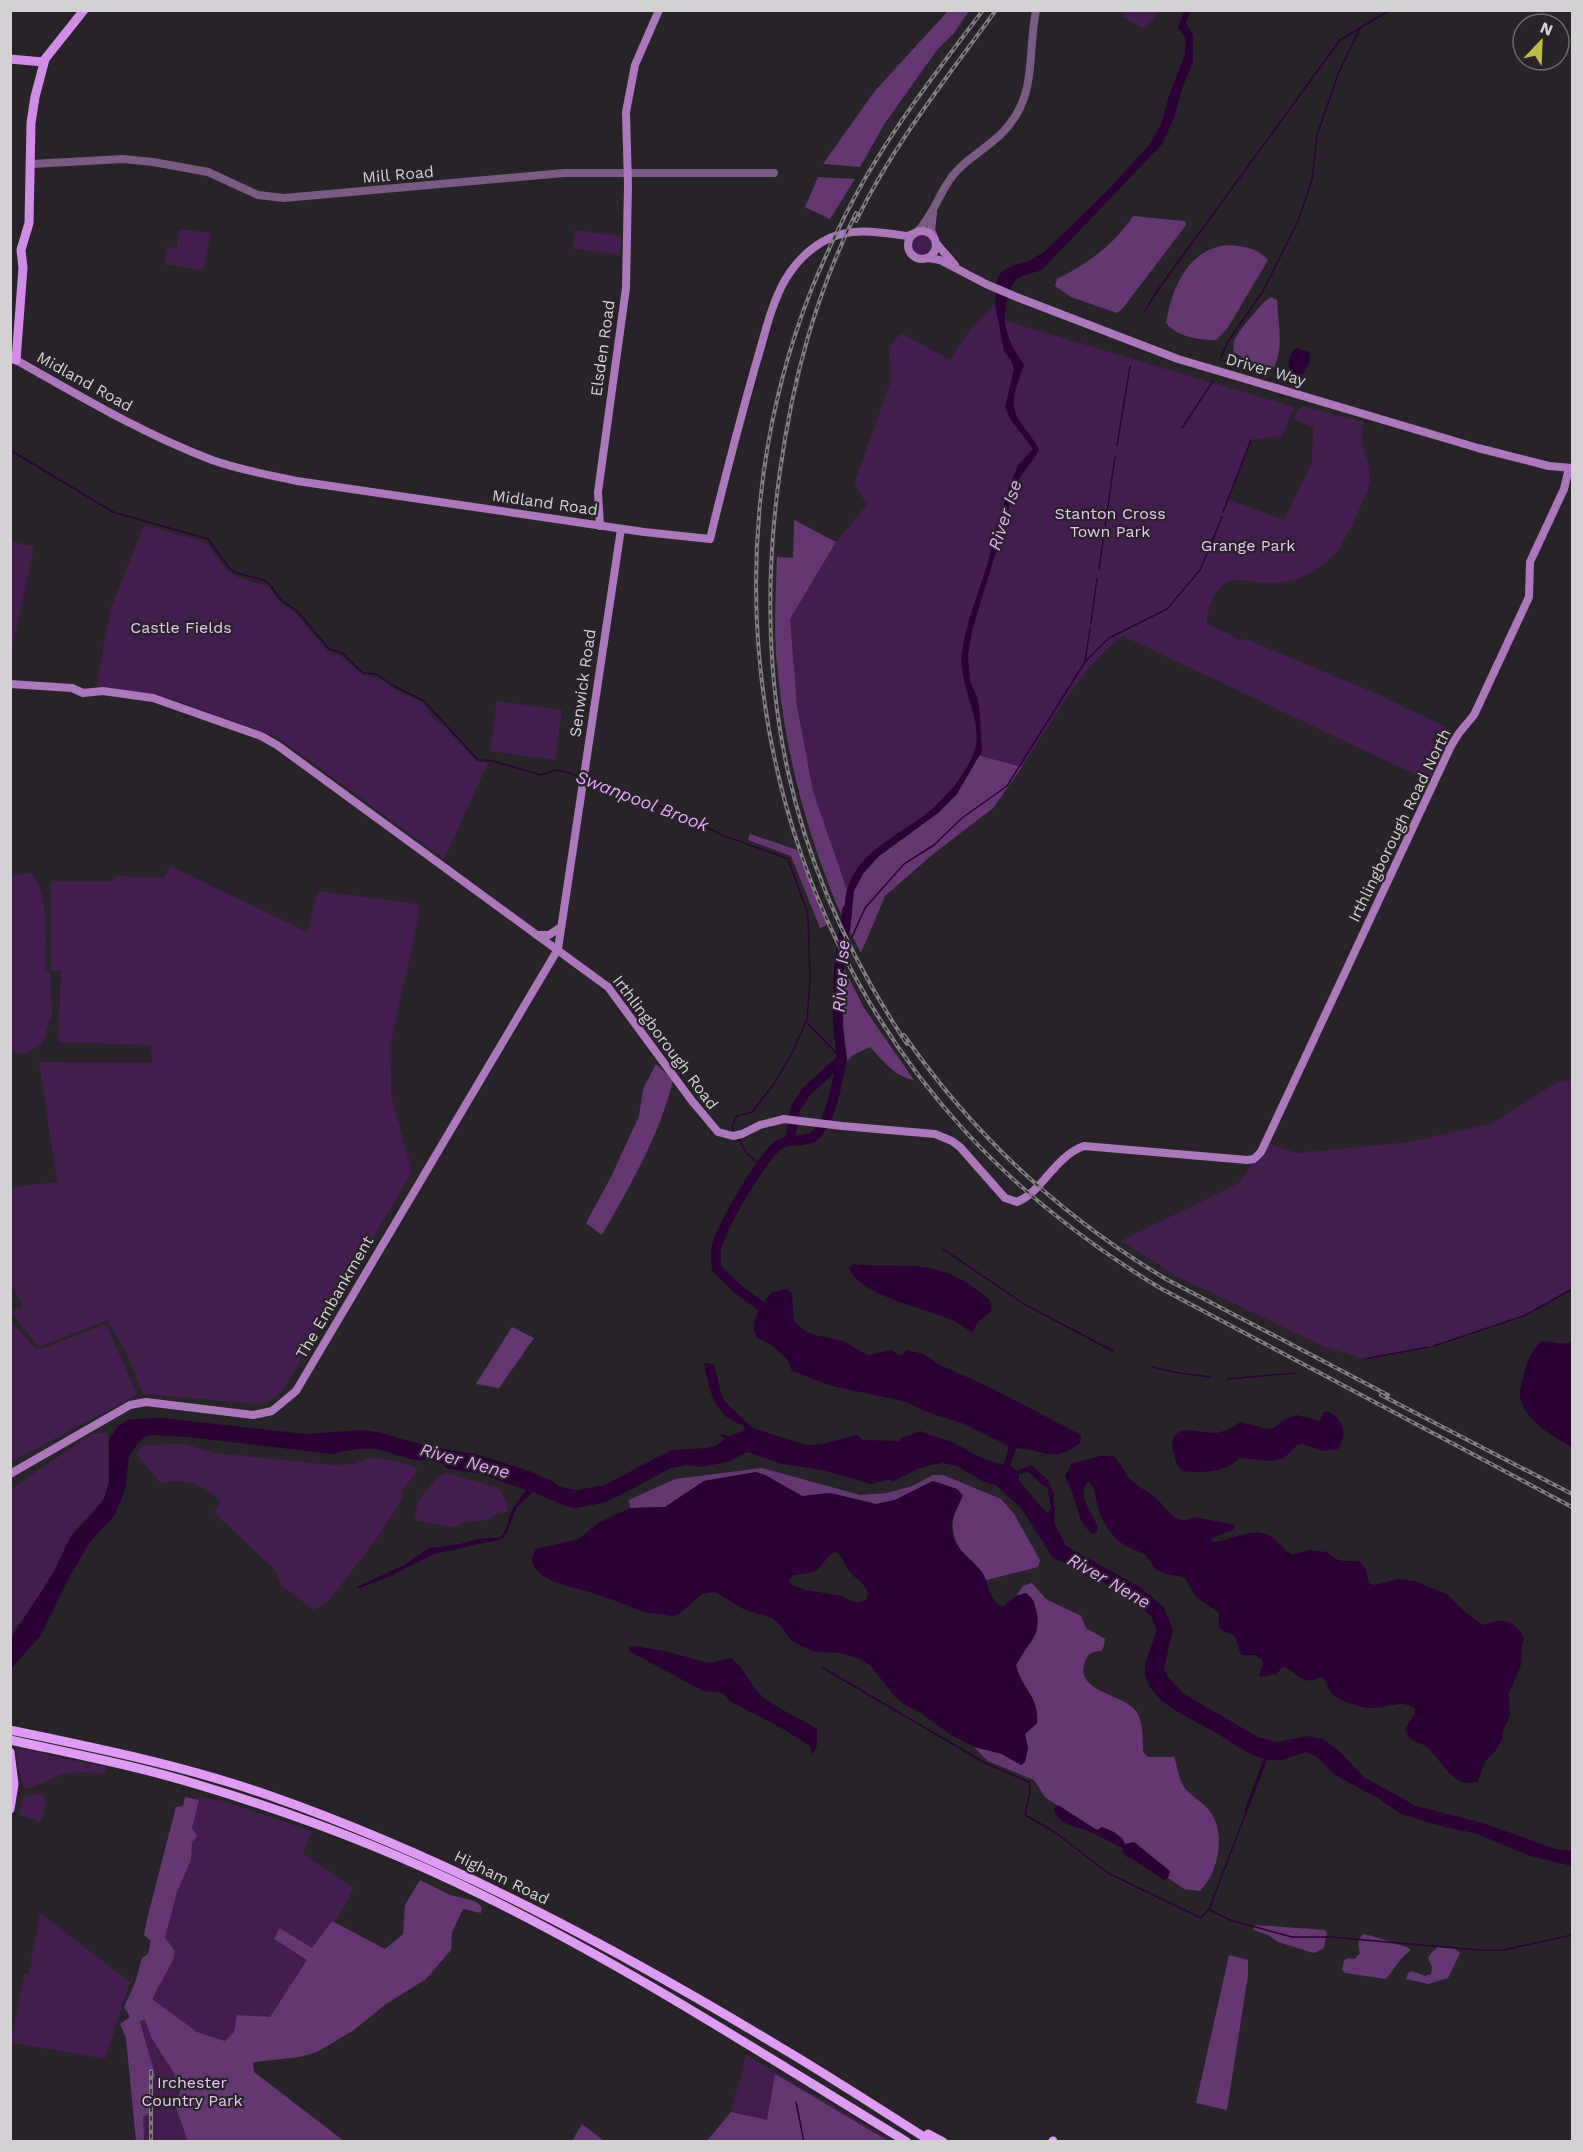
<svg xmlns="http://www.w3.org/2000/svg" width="1583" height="2152" viewBox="0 0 1583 2152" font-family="'Work Sans',sans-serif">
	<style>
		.green { fill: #431d4e }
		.forest { fill: #653772 }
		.water { fill: #2a0035; fill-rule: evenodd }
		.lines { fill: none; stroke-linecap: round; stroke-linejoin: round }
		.stream { stroke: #2a0035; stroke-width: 1.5 }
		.river { stroke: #2a0035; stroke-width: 10 }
		.tertiary { stroke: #7b5a84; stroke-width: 8 }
		.secondary { stroke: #ac77bb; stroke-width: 8 }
		.primary { stroke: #d18de5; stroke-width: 9 }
		.trunk { stroke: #de9cf2; stroke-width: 9 }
		.rail-casing { stroke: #817d82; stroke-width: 4 }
		.rail { stroke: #282329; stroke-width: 1.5; stroke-dasharray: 4.5; stroke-linecap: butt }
		.labels { text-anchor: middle; stroke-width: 4.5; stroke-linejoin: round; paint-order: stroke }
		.street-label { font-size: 16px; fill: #d3d1d4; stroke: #282329 }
		.park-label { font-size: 16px; fill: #eac2f6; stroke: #282329 }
		.water-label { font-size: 18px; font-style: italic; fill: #e7a4fb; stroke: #282329 }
	</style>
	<rect width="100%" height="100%" fill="#282329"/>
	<g class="green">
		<polygon points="1125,11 1125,10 1160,11 1145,29 1122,17"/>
		<polygon points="179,229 211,233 203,270 164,264 167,247 177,248"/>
		<polygon points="575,230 621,236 620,255 572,248"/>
		<circle cx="922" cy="245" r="10"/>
		<path d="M995 304 1004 351 1011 360 1014 369 1005 408 1011 420 1033 449 1019 464 1009 486C1001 513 994 542 986 569 975 603 959 644 964 680 968 704 984 732 973 756 964 775 947 797 931 810 901 834 858 851 847 890L813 791 797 706 790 619 836 542 867 505 854 484 891 381 889 347 901 333 950 360 971 328Z"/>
		<path d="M1002 320 1294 407 1282 436 1251 440 1227 499 1284 520 1312 463 1313 428 1293 418 1302 406 1364 422C1357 449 1370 457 1370 480 1370 490 1343 546 1335 554 1329 561 1320 566 1313 571 1296 583 1276 585 1256 582 1249 581 1240 579 1233 580 1217 582 1205 610 1207 624L1233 636 1235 639 1248 640 1382 696 1445 727 1453 735 1429 781 1123 636C1078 669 1053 722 1022 767L977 755 980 731 967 685V632L1020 467 1037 448 1009 407 1019 367 1006 345Z"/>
		<polygon points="144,525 206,542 227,571 235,576 269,587 280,602 296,614 327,651 341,656 362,675 381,679 393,689 423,703 433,717 444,726 477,762 488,763 444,859 277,737 172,699 96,686 111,608"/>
		<polygon points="11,541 34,547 11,655 10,541"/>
		<polygon points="497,701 562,710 555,760 490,751"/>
		<polygon points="170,866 307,932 318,891 418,904 419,917 390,1046 391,1096 412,1172 284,1388 274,1398 259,1404 143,1394 127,1354 107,1320 39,1347 11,1312 23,1307 11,1282 11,1187 57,1182 39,1062 152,1063 151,1045 58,1042 61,971 51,970 51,881 111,881 117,876 164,878"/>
		<path d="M31 873C51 898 45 941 46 970L49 971 51 977 52 1014 42 1044 27 1053H11V875Z"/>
		<polygon points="1572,1080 1572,1289 1526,1315 1428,1347 1364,1359 1323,1346 1176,1276 1121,1241 1239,1183 1266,1143 1297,1153 1410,1142 1493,1123 1559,1081"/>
		<polygon points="10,1321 34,1347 44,1348 106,1324 137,1395 11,1462"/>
		<polygon points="108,1432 109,1479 105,1496 97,1507 72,1533 54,1571 37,1599 11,1634 11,1489 90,1435"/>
		<path d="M185 1444 214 1453 331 1465 354 1464 374 1457 407 1464 418 1469 404 1489 401 1501 375 1541 329 1600 314 1610 282 1586 274 1569 214 1512 221 1501C199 1483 190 1479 161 1483L136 1454 144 1445Z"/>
		<polygon points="446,1473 499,1488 507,1504 507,1512 498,1513 488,1520 467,1522 452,1527 414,1520 418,1501 437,1478"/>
		<path d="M16 1748 106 1767 105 1773C90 1773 76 1771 61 1775 48 1779 38 1788 24 1788L17 1765Z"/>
		<polygon points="43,1793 46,1803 41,1822 19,1815 23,1796"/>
		<path d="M199 1797 223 1801 312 1831 303 1854C321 1865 336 1877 354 1888L335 1922 332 1921 312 1948 280 1928 274 1940 308 1960 270 2017 234 2032 226 2041 201 2033 343 2141 141 2142 140 2013 152 1997 175 1951 165 1938 177 1892 191 1860 192 1828Z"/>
		<polygon points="40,1913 130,1982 105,2059 11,2042 24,1974 29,1974"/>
		<polygon points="746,2055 893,2141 705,2142 731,2112"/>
	</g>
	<g class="forest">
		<polygon points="948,11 969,11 954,33 937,50 885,123 860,167 823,164 874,92"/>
		<polygon points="818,177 855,179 830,219 805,207"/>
		<path d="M1133 216 1185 221 1186 225 1123 308 1117 313 1071 297 1055 286 1057 279C1087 264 1114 245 1133 216Z"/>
		<path d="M1228 245C1244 246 1257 248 1268 260L1227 329 1216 340C1199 340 1177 337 1166 323 1172 287 1188 249 1228 245Z"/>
		<path d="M1271 297 1277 300C1278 321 1284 348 1274 367 1258 365 1245 361 1233 351 1234 348 1233 344 1234 341 1237 333 1264 299 1271 297Z"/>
		<path d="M794 520 836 542 790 619 797 706 813 791 847 890 843 919C806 835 783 745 776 653 774 622 776 589 777 557L793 558Z"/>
		<polygon points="977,755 1022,767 993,808 932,855 885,896 861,953 850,932 846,917 851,890 864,864 932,813"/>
		<polygon points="750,834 797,850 827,925 820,928 791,856 748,840"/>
		<path d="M837 954 864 1008 914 1080C895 1077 883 1061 870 1047L853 1055 841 1067C837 1060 839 1054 837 1047 833 1031 832 1025 838 1008L834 1004Z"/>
		<path d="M656 1064 673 1080C660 1135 630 1186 602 1235L586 1223 611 1177 639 1116 643 1089Z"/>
		<polygon points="512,1327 534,1338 499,1388 476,1384"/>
		<path d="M762 1468 860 1495 887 1493 912 1486 933 1475H943L1001 1499 1014 1514 1040 1560 1038 1567 986 1580C980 1569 973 1563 965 1555 945 1533 955 1514 957 1489L933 1481 895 1500 876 1504 830 1493 802 1496 765 1475 756 1472 704 1481 665 1507 630 1508 629 1500 675 1479Z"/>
		<path d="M1032 1583 1046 1599 1081 1616 1086 1628 1105 1639 1104 1646 1101 1651C1094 1651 1089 1653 1086 1659 1072 1690 1116 1693 1132 1707 1144 1717 1143 1738 1143 1752L1148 1757H1174C1178 1767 1178 1778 1184 1787 1190 1796 1202 1801 1208 1809 1227 1831 1219 1872 1200 1891L1184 1889 1168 1878 1170 1871 1129 1844H1125L1122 1837 1097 1830 1082 1822 1045 1797 1034 1780 988 1761 974 1747 1002 1754 1021 1765 1025 1762 1028 1748 1025 1734 1037 1723C1039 1696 1021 1688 1016 1665L1037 1631 1034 1601 1026 1593 1016 1596 1023 1586Z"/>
		<polygon points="185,1797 199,1800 192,1828 197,1836 192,1842 191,1860 177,1892 165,1938 175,1951 174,1958 152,1999 197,2032 225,2041 234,2032 237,2015 270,2017 307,1960 274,1939 280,1928 312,1948 332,1921 385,1949 403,1934 405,1905 420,1880 450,1895 475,1901 482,1907 481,1913 463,1909 452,1932 451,1950 426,1979 386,2004 354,2030 317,2052 300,2057 253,2062 254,2072 344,2141 188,2141 176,2108 180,2090 174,2073 151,2037 145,2019 140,2022 155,2075 151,2086 151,2112 143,2117 144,2141 136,2141 126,2038 120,2024 130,2017 124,2007 135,1983 142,1958 148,1954 151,1941 144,1935 147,1919 176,1807 183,1806"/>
		<polygon points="1255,1925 1325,1930 1327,1933 1324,1948 1314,1953 1278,1942 1268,1935 1253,1930"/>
		<path d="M1363 1934C1374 1936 1383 1939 1392 1943 1400 1946 1404 1944 1411 1950 1401 1957 1394 1969 1386 1979L1345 1973 1342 1970 1344 1960 1348 1958 1355 1959 1360 1953C1358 1946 1357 1940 1363 1934Z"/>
		<polygon points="1438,1947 1454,1948 1460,1953 1448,1978 1428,1984 1406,1979 1408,1973 1412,1971 1425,1976 1431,1974 1432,1967 1428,1958 1432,1952"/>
		<polygon points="1229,1955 1248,1960 1248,1975 1227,2110 1196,2103"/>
		<polygon points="775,2074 888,2141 707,2141 731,2112 767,2120"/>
		<polygon points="582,2124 604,2141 572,2141"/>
	</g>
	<g class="water">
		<path d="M1184 11H1190L1186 23 1193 35V61L1182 89 1174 118 1162 144 1042 270C1034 273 1020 275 1015 281 1012 284 1010 290 1009 294 999 321 1008 342 1024 365 1016 389 1006 404 1023 426 1029 434 1035 441 1039 450 1032 464 1022 471 1016 485L972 631 968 655 970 681 978 700 980 716 982 751 957 794 938 813 878 857 863 874 854 891 850 932C844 921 844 914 845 902 851 851 898 839 932 809 945 798 967 771 973 755 987 721 957 686 962 652 966 624 977 596 986 569 994 542 1001 513 1009 486L1019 464 1033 449 1011 420 1005 408 1014 369 1011 360 1004 351 995 304 997 280 1001 272 1014 265 1029 261 1044 252 1105 193 1150 144 1161 124 1169 96 1185 54 1186 39 1178 28Z"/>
		<path d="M1296 348 1309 352 1310 361 1301 378C1286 376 1285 356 1296 348Z"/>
		<path d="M853 1264C881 1268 913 1262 941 1271 960 1276 974 1288 989 1299 997 1315 984 1314 977 1323 976 1326 974 1329 972 1332 965 1329 960 1323 952 1320 927 1309 858 1295 849 1268Z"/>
		<path d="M787 1289 792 1293 794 1321C813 1340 820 1334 842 1341 851 1344 859 1351 868 1355L892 1350 898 1355 903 1354 906 1350 924 1354 938 1364 995 1390 1079 1434 1081 1436 1080 1443C1057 1459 1055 1455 1031 1450 1026 1449 1021 1449 1016 1448L1010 1466 1017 1471 1031 1465 1048 1480 1055 1495 1053 1497 1055 1510 1054 1523 1066 1546 1138 1586 1164 1607 1173 1630 1164 1668 1168 1677 1184 1694 1258 1737 1277 1742 1307 1736 1323 1739 1338 1750 1364 1777 1416 1806 1483 1823 1555 1849 1572 1851V1866L1530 1856 1475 1833 1444 1827 1401 1814 1378 1798 1335 1775 1317 1757 1306 1752 1282 1760H1266L1246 1812 1244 1811 1264 1759C1244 1753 1229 1740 1211 1730 1189 1717 1145 1701 1145 1669 1145 1656 1155 1643 1156 1629L1151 1616 1140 1606 1093 1575 1053 1558 1021 1508 996 1485 984 1482 957 1466 943 1463 931 1465 918 1469 892 1482 891 1479 871 1484 822 1470 782 1464 747 1452 730 1461 703 1467 687 1465 671 1468 611 1500 593 1505 575 1508 565 1506 533 1492 517 1507 507 1532 502 1539 434 1554 391 1576 357 1589V1587L404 1565 429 1548 460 1544 482 1538H500L506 1529 511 1511 526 1490 478 1473 446 1468 444 1464 427 1459C416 1464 390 1451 375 1449 360 1448 347 1450 332 1454L189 1437 151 1435 145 1437 137 1444 129 1457 125 1490 115 1515 90 1542 70 1576 41 1635 11 1669V1638L54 1572 70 1538 103 1501 109 1483V1439L119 1425 130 1419 163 1418 305 1434 363 1430 377 1432 432 1447 475 1454 527 1470 552 1481 560 1487 577 1490 605 1485 671 1450 707 1448 715 1446 725 1439 718 1434 730 1436 745 1430 743 1425C715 1418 708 1388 704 1363L714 1364 722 1397 730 1407 753 1428 806 1445 822 1444 857 1435 863 1440 900 1441 901 1438 921 1431C929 1436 941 1437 951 1442 971 1450 982 1462 1004 1464L1009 1446 962 1423 935 1415 903 1401 832 1386 792 1371 787 1359 770 1344 757 1338 754 1331 755 1319 763 1302 772 1292ZM1027 1472C1036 1475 1038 1485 1047 1487L1051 1507 1048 1513 1042 1508 1019 1480V1474Z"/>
		<path d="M1541 1341C1552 1341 1562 1346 1572 1342V1447C1553 1437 1525 1421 1520 1397 1519 1391 1522 1384 1523 1378 1526 1363 1530 1353 1541 1341Z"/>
		<path d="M1326 1411C1344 1417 1348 1434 1338 1449L1324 1451 1302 1444 1297 1445 1284 1458 1278 1460 1272 1461 1240 1458C1226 1472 1201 1474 1182 1471 1176 1466 1175 1457 1173 1450 1167 1420 1202 1433 1215 1433 1223 1433 1234 1426 1241 1422L1268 1429 1274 1428 1282 1421 1296 1415 1320 1421 1323 1413Z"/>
		<path d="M1100 1456H1114C1123 1465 1123 1472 1130 1479 1138 1488 1149 1491 1157 1499 1169 1510 1174 1527 1195 1517L1235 1525 1233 1530 1211 1538 1213 1542C1232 1541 1252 1525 1270 1536 1279 1541 1284 1550 1292 1555L1310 1550 1326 1552 1336 1559 1343 1561H1359L1366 1570 1369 1583 1374 1585 1398 1579 1415 1581 1448 1595 1465 1612 1483 1625C1489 1624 1491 1622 1497 1621 1508 1618 1520 1628 1524 1638L1522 1645 1521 1665 1509 1693 1510 1716 1503 1730 1502 1739 1496 1750 1485 1762 1478 1781C1456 1791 1442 1762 1430 1750 1425 1744 1415 1742 1409 1738L1405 1729 1415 1713V1708C1401 1699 1388 1708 1373 1708 1363 1708 1341 1702 1333 1695 1329 1691 1326 1684 1324 1679L1320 1677C1306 1686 1298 1676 1286 1667L1281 1668 1277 1674 1260 1677 1259 1674 1263 1665 1262 1660 1255 1655H1242C1237 1649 1239 1643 1235 1637 1230 1632 1222 1634 1219 1627 1218 1621 1220 1617 1218 1612L1196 1597 1184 1577 1166 1574 1156 1570 1146 1555 1128 1547 1118 1541 1108 1529 1100 1515 1093 1487 1088 1481C1076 1496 1092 1513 1098 1527L1096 1533 1092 1534C1076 1519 1079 1508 1071 1490 1070 1485 1067 1481 1065 1477L1071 1464Z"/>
		<path d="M756 1472 765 1475 802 1496 830 1493 876 1504 895 1500 933 1481 957 1489 963 1495C959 1506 950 1519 952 1531 954 1550 972 1558 982 1572 989 1583 989 1603 1003 1606L1016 1596 1026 1593C1032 1597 1034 1602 1036 1609 1043 1636 1027 1643 1016 1665 1021 1689 1039 1695 1037 1723L1025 1734 1028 1748 1025 1762 1021 1765 1002 1754 974 1747 951 1735 918 1711 907 1706 895 1697 871 1666 860 1659 840 1653 816 1652 801 1646 791 1640 780 1625 772 1618 745 1610 715 1592 702 1594 679 1614 672 1616 643 1612 621 1603C610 1599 600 1595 589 1592 571 1587 518 1577 536 1549L579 1539 598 1523 630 1508 665 1507 704 1481ZM836 1552C843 1557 843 1561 847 1568 853 1578 866 1583 868 1594L866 1600 860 1602H853L842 1596 806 1590 790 1584 789 1581 793 1575C802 1574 810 1574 818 1569 825 1563 827 1555 836 1552Z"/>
		<path d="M635 1646 665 1651 709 1663 731 1658C746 1669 750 1687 764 1698 780 1710 800 1718 817 1729 817 1737 819 1748 812 1754L810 1746 783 1729 730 1701 723 1693 703 1691 629 1651V1647Z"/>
		<path d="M1058 1805 1097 1830 1102 1827C1113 1831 1120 1834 1125 1844L1134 1842 1170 1871 1168 1878 1164 1880 1131 1858H1128L1123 1852V1848C1112 1843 1100 1836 1088 1831 1076 1826 1057 1825 1054 1809Z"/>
	</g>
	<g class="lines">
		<g class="stream">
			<polyline points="1145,311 1157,291 1340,40 1390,10"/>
			<polyline points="1221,358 1227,343 1263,291 1298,221 1312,180 1317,135 1338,74 1359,30"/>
			<polyline points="1182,428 1213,381"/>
			<polyline points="1117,446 1130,366"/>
			<polyline points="10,450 113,512 208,539 229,568 236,573 264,580 270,585 281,600 297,611 329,649 342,653 363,673 376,674 394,686 424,701 478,760 493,761 541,775 555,770 567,772 580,778"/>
			<polyline points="1223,512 1251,440"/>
			<polyline points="1099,569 1115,457"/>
			<polyline points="1091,623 1097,578"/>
			<polyline points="1086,661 1109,638 1167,609 1200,570 1222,517"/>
			<polyline points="587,782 663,807 676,816 699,823 722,835 788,859 808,914 810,980 807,1019 794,1049 774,1084 752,1112 737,1116 732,1127 734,1131"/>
			<polyline points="852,937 865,908 904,864 934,845 962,818 1007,786 1085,662 1090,628"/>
			<polyline points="807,1023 842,1059"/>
			<polyline points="739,1139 747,1154 762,1165"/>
			<polyline points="943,1249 1024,1304 1113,1351"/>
			<polyline points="1434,1346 1526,1315 1572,1289"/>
			<polyline points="1364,1359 1428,1347"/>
			<polyline points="1152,1367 1179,1373 1210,1377"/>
			<polyline points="1227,1379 1295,1373"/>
			<polyline points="823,1668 987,1764 1029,1782 1030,1792 1025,1815 1055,1832 1108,1873 1201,1918 1209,1909 1267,1758"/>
			<polyline points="1210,1910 1230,1920 1292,1937 1331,1937 1478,1950 1503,1950 1572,1935"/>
			<polyline points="796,2102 804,2142"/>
		</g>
		<g class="river">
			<path d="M790 1141C797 1140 807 1141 813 1137 830 1127 838 1079 842 1059"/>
			<path d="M769 1317 761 1306 739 1290 717 1269C716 1263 715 1256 716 1250 719 1230 764 1153 781 1143 783 1142 787 1142 790 1141L795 1109 806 1092 842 1059 838 1026 839 967 847 910"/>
		</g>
		<g class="tertiary">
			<polyline points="31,164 123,159 153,162 208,172 258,195 284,198 564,173 774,173"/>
			<polyline points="933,213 931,230 934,237"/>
			<path d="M917 232C934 215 939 192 954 174 968 157 988 148 1003 132 1038 96 1027 55 1036 10"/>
		</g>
		<g class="secondary">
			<circle cx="922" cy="245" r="14"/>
			<polyline points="936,243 955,265"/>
			<polyline points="928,258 940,260 986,284 1019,298 1178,359 1478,448 1549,466 1572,468"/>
			<path d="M16 360C80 396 143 434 212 460 240 470 269 475 297 481L644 532 710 539C724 481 739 424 755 367 764 338 770 307 785 280 794 265 807 251 822 242 849 226 879 232 907 236L913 234"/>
			<polyline points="600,526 598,492 626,288 628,185 626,112 635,65 659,10"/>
			<path d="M10 684 72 688 83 693 103 691 153 698 261 736 277 745 608 987 692 1101 718 1132 733 1136 742 1134 760 1125 784 1119 842 1126 935 1134 952 1141 960 1147 1005 1198 1017 1202C1043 1191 1054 1157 1084 1146L1247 1160 1254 1159 1261 1152 1451 746 1459 733 1474 715 1529 597 1530 562 1564 489 1569 468"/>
			<polyline points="537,935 549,935 561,927"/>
			<polyline points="10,1474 130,1405 146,1402 253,1415 272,1411 296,1391 558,949 621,529"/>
		</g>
		<g class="primary">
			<polyline points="10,59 43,62"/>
			<polyline points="10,357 16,360 23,268 21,250 29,223 31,123 35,97 45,59 84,10"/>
		</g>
		<g class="trunk">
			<path d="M10 1730C97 1748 185 1766 268 1795 448 1858 617 1949 780 2047 831 2077 881 2110 932 2142"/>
			<path d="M10 1740C74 1754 137 1766 199 1785 296 1814 391 1850 482 1895 629 1967 767 2057 907 2142"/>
			<polyline points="10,1752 14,1784 10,1809"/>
			<polyline points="928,2134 943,2142"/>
			<polyline points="1053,2142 1053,2141"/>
		</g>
		<defs>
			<g id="rail">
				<path d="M983 10C946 60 907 109 875 162 850 202 830 245 812 288 700 570 759 906 964 1130 1021 1193 1088 1244 1160 1288L1572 1507"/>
				<path d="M856 213C815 297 793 378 780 471 750 684 788 865 907 1044"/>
				<path d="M856 221C893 145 946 79 996 10"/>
				<path d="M904 1035C973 1135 1061 1216 1166 1279L1388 1395"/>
				<polyline points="1381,1395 1572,1494"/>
				<polyline points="151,2071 151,2142"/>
			</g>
		</defs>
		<use href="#rail" class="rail-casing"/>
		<use href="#rail" class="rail"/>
	</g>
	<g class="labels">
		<g class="street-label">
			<text transform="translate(398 174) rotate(-5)" y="6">Mill Road</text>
			<text transform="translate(602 348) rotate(-82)" y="6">Elsden Road</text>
			<text transform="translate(1266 369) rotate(16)" y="6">Driver Way</text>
			<text transform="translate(85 381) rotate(29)" y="6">Midland Road</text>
			<text transform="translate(545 502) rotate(8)" y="6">Midland Road</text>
			<text transform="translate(582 683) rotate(-82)" y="6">Senwick Road</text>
			<text transform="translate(1399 825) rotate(-64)" y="6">Irthlingborough Road North</text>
			<text transform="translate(666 1042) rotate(53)" y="6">Irthlingborough Road</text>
			<text transform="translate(334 1297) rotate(-60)" y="6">The Embankment</text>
			<text transform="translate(502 1877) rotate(26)" y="6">Higham Road</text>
		</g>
		<g class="park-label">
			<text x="1110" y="519">Stanton Cross<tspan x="1110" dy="18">Town Park</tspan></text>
			<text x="1248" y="551">Grange Park</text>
			<text x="181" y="633">Castle Fields</text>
			<text x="192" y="2088">Irchester<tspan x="192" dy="18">Country Park</tspan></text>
		</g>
		<g class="water-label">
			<text transform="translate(1005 515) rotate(-72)" y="6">River Ise</text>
			<text transform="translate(642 801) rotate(21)" y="6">Swanpool Brook</text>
			<text transform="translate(841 976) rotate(-86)" y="6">River Ise</text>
			<text transform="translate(465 1461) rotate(15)" y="6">River Nene</text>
			<text transform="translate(1109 1581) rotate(30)" y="6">River Nene</text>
		</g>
	</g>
	<rect width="1583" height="2152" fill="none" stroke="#d3d1d4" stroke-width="24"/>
	<g transform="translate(1541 42) rotate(23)"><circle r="28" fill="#282329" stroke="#6c696d" stroke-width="1.5"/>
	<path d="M0-4.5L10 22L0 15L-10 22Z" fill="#c0be40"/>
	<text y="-9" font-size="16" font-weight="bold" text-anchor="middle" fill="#d3d1d4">N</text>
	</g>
</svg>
